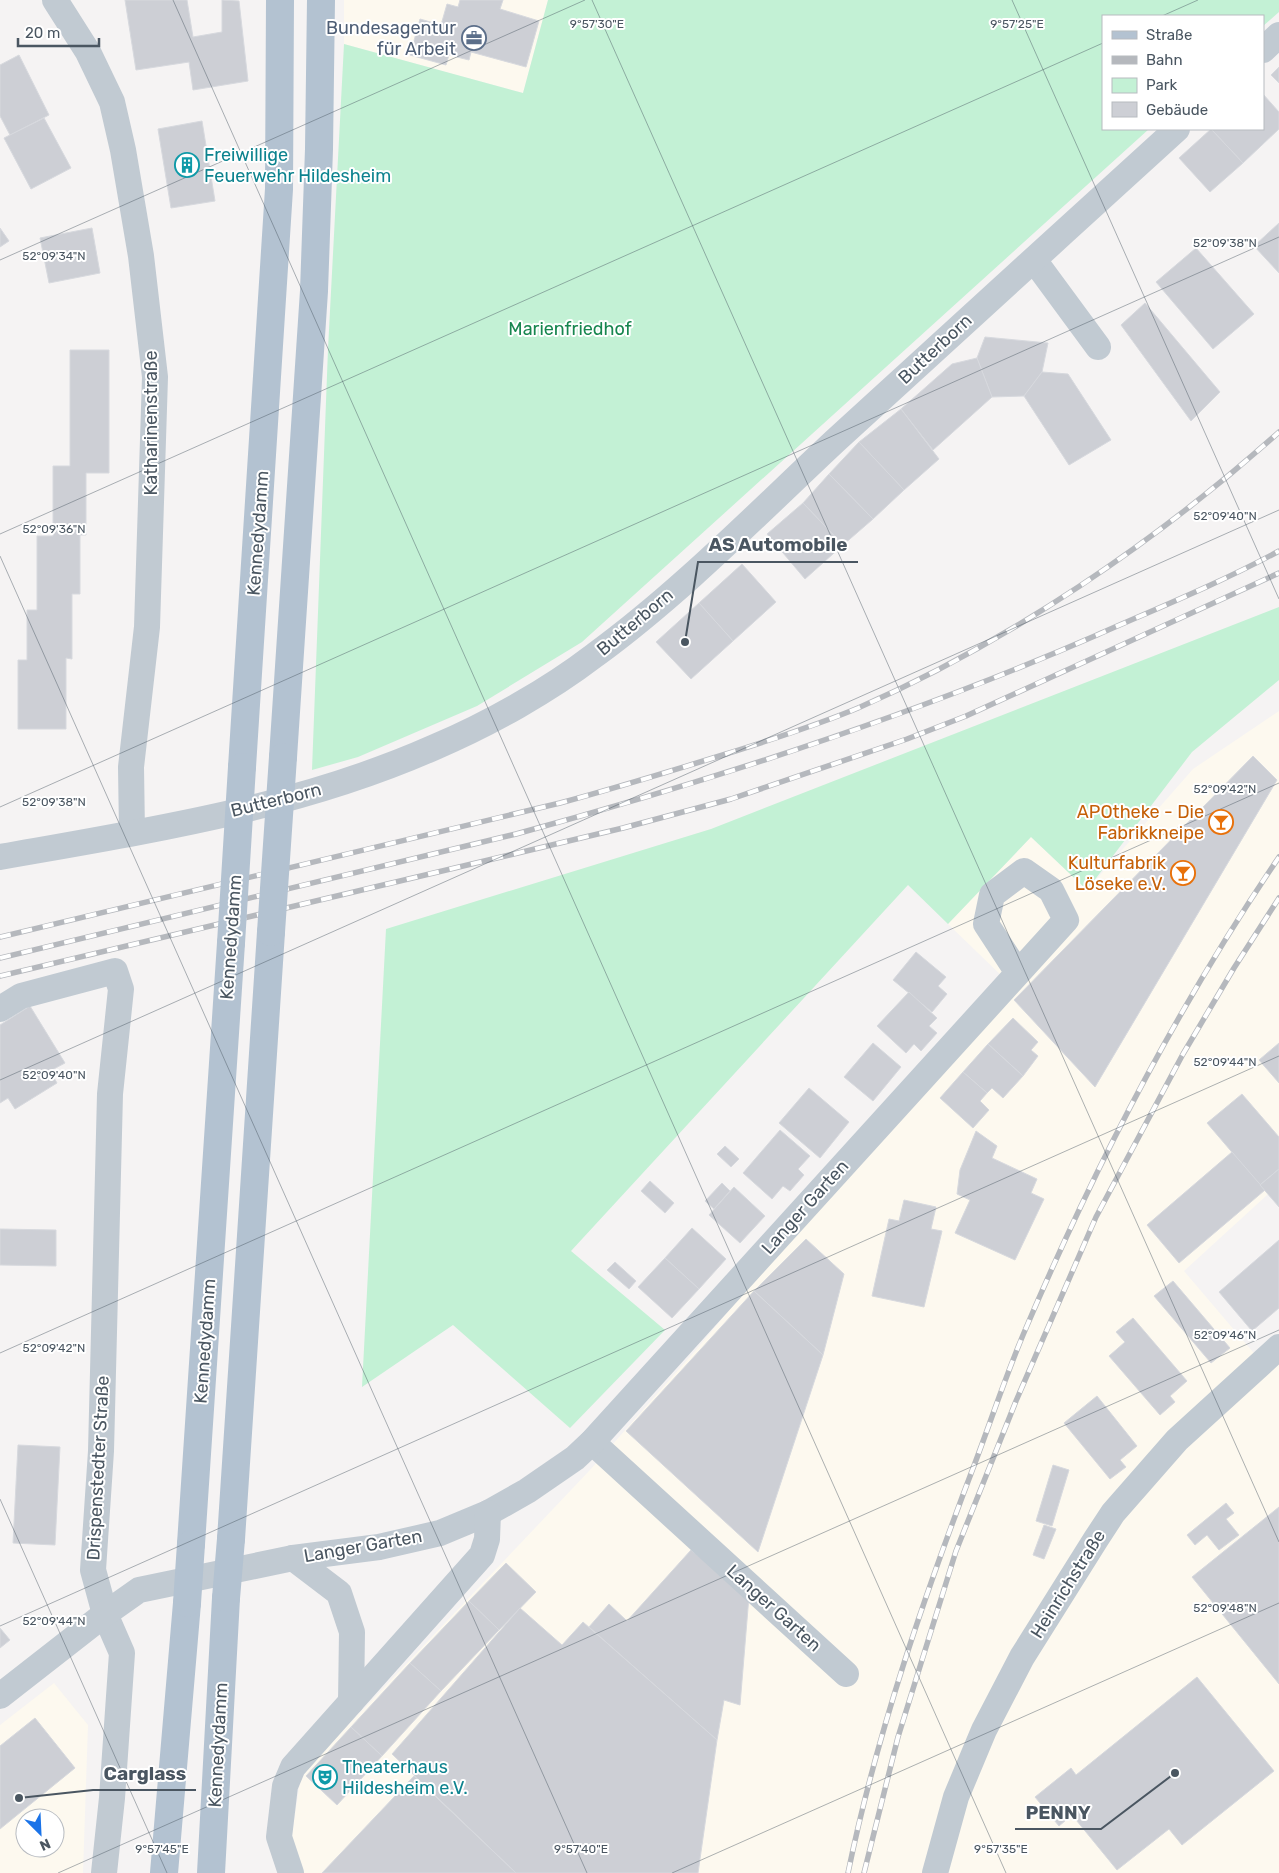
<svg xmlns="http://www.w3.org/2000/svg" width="1279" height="1873" viewBox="0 0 1279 1873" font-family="Rubik,sans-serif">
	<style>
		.commercial { fill: #fdf9ef; fill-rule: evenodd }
		.green { fill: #c3f1d5 }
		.building { fill: #cdcfd5; stroke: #d7d9de }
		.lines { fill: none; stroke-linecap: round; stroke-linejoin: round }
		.minor { stroke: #c1cad2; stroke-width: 26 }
		.major { stroke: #b3c2d1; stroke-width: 28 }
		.rail-casing { stroke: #b5b8bd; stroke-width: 5.5 }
		.rail { stroke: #fff; stroke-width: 4; stroke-dasharray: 11; stroke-linecap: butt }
		.major-bridge { stroke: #b3c2d1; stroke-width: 28 }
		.ticks { fill: none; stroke: #4a5661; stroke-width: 1; stroke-opacity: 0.45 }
		.labels { text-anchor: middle; stroke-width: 4; stroke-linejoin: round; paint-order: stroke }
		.service-label { font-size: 18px; fill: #4e5e75; stroke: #fff; text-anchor: end }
		.culture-label { font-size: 18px; fill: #0d838f; stroke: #fff; text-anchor: start }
		.park-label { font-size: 18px; fill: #17864f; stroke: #fff }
		.street-label { font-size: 18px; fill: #4a5661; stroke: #fff }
		.food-label { font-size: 18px; fill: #c56008; stroke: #fff; text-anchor: end }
		.ticks-label { font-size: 12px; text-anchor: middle; fill: #4a5661; stroke: #fff; stroke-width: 4; stroke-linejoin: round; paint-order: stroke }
		.leader { fill: none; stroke: #4a5661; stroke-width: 2 }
		.callout-dot { fill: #4a5661; stroke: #fff; stroke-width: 2 }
		.callout-label { font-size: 19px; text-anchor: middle; font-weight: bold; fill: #4a5661; stroke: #fff; stroke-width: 4; stroke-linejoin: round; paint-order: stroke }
	</style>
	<rect width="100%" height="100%" fill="#f5f3f3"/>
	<g class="commercial">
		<polygon points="344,0 548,0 523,93 344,44"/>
		<polygon points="1279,711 1279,1184 1184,1271 1258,1358 1279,1339 1279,1873 286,1873 301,1775 590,1470 695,1351 1006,980 948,924 1031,837 1087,890 1193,769"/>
		<path d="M54 1683 88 1725 83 1873H0V1725ZM25 1818H55V1848H25Z"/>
	</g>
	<g class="green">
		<polygon points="548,0 1279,0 1279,12 1263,26 1263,16 1103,16 1103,129 1149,129 582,642 477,706 358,757 312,770 328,349 344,44 523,93"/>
		<polygon points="1279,607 1279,680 1192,752 1087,890 1031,837 948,924 908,885 571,1251 665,1330 570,1428 453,1325 362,1387 386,929 711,829"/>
	</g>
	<g class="building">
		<polygon points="125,0 187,0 193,37 222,32 222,0 239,1 248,81 193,90 189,62 136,70"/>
		<polygon points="460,0 503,0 500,9 539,21 526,67 471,52 469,60 449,55 446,65 410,55 420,19 441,25 447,4 458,7"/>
		<polygon points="19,55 49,115 10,135 0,116 0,65"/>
		<polygon points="1279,67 1279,83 1271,75"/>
		<polygon points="1263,94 1279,112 1279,129 1243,163 1211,129 1263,129"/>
		<polygon points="44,118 71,168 31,189 4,138"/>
		<polygon points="202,121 215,201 171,208 158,129"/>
		<polygon points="1211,129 1243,163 1210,192 1179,158"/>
		<polygon points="1279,223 1279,273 1254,246"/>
		<polygon points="0,228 9,241 0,247"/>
		<polygon points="92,228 100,273 49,283 40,238"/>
		<polygon points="1196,248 1254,314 1213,349 1156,282"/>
		<polygon points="1145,303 1220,392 1191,421 1121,325"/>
		<polygon points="985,337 1048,343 1042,372 1024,396 992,397 977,358"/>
		<polygon points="70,350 109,350 109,473 86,473 86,535 80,535 80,594 72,594 72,659 66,658 66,729 18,729 18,660 27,660 27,610 37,610 37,536 53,536 53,466 70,466"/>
		<polygon points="977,358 992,397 933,450 901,409 952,364"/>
		<polygon points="1042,372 1068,374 1111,440 1069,465 1024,396"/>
		<polygon points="901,409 939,459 904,490 859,442"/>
		<polygon points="859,442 904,490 873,519 829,474"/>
		<polygon points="829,474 873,519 843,545 803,503"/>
		<polygon points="803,503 843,545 805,579 767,534"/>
		<polygon points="742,564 776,602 733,641 699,603"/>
		<polygon points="699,603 733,641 691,679 656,642"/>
		<polygon points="1253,756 1277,780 1095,1087 1014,1000"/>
		<polygon points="916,952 946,977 938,986 947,994 932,1012 893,980"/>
		<polygon points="909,992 937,1018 929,1026 937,1033 921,1051 914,1044 906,1053 877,1026"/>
		<polygon points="30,1006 65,1063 50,1071 57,1083 15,1109 8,1098 0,1103 0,1025"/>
		<polygon points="1013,1018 1038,1042 1031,1050 1038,1056 1023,1076 988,1044"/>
		<polygon points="873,1043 901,1067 873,1101 844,1077"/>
		<polygon points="1279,1043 1279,1083 1259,1060"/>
		<polygon points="988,1044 1023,1076 1003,1098 992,1088 987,1093 963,1072"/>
		<polygon points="963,1072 987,1093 980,1101 989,1110 973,1128 940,1098"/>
		<polygon points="809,1088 849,1122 820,1158 779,1123"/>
		<polygon points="1242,1094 1279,1137 1279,1169 1260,1185 1207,1123"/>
		<polygon points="780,1130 810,1156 798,1169 804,1175 790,1191 783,1186 772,1199 743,1173"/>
		<polygon points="976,1131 997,1146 992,1158 1037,1179 1031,1193 1044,1199 1015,1260 955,1233 970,1200 957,1194 960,1170"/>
		<polygon points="725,1146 739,1159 731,1167 717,1154"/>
		<polygon points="1232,1152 1265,1190 1179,1263 1147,1225"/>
		<polygon points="1279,1169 1279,1207 1260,1185"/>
		<polygon points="650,1181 674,1203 665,1213 641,1191"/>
		<polygon points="722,1183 730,1191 714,1209 705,1201"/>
		<polygon points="734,1187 765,1216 740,1243 709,1215"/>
		<polygon points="904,1200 936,1207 931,1229 942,1231 924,1307 872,1296 889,1219 899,1221"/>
		<polygon points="692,1228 726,1259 699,1289 665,1258"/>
		<polygon points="0,1229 56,1230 56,1266 0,1265"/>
		<polygon points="806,1239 844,1274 823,1355 754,1291"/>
		<polygon points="1279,1240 1279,1308 1252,1331 1219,1292"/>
		<polygon points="665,1258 699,1289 672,1318 638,1287"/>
		<polygon points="615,1262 636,1281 629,1289 607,1270"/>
		<polygon points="1173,1281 1230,1348 1211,1363 1154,1296"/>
		<polygon points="754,1291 823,1355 758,1552 626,1431"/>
		<polygon points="1133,1318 1187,1381 1170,1396 1175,1402 1160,1415 1109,1356 1125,1342 1116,1332"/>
		<polygon points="1097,1396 1137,1446 1120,1460 1126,1467 1110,1479 1064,1423"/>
		<polygon points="18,1445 60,1447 55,1545 13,1543"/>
		<polygon points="1053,1465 1069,1470 1052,1526 1036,1521"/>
		<polygon points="1226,1503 1234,1513 1226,1519 1239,1535 1219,1550 1207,1535 1195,1545 1187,1535"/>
		<polygon points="1279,1507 1279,1684 1192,1577"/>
		<polygon points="1044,1525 1056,1529 1044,1559 1033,1555"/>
		<polygon points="691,1550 749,1596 740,1705 724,1700 717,1740 589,1627 609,1604 627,1621"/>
		<polygon points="506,1563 536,1592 499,1630 469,1601"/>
		<polygon points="469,1601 499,1630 441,1691 410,1663"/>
		<polygon points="520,1608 562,1645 583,1622 717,1740 698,1873 516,1873 392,1754"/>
		<polygon points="0,1628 10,1640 0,1648"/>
		<polygon points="410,1663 441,1691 382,1756 351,1727"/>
		<polygon points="1197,1677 1274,1771 1182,1845 1169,1829 1117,1870 1072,1815 1059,1826 1035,1797 1071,1768 1076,1775"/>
		<polygon points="35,1718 75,1768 0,1829 0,1746"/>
		<polygon points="351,1727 382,1756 337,1805 306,1776"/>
		<polygon points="414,1776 516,1873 322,1873"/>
	</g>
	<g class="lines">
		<g class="minor">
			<polyline points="55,0 88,52 112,102 123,150 141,256 155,377 147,627 131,767 132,833"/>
			<polyline points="1263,50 1279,35"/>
			<polyline points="1034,260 1098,347"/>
			<path d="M0 857C147 831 298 808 435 747 489 724 548 691 595 655 680 593 758 513 835 441 948 337 1063 233 1177 129"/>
			<polyline points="0,1009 21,996 115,971 121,989 110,1094 101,1451 93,1570 105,1614 122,1653 112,1798 104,1873"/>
			<polyline points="592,1442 846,1674"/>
			<polyline points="293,1558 339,1593 352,1632 351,1702"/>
			<polyline points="0,1696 105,1614 139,1590 293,1558 379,1547 440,1533 488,1513 527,1491 575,1458 592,1442 1018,973 1066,920 1051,890 1024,871 992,895 986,924 1018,973"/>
			<polyline points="291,1873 279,1837 285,1786 293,1767 482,1555 487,1539 488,1513"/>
			<polyline points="935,1873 956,1797 984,1730 1022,1657 1096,1539 1113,1513 1177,1440 1279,1347"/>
		</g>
		<g class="major">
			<polyline points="283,757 314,291 319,149 321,0"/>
			<polyline points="242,767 279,189 280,0"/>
			<polyline points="231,1539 271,932"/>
			<polyline points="191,1544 231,943"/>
			<polyline points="164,1873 187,1603"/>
			<polyline points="211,1873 226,1598"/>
		</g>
		<defs>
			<g id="rail">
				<path d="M0 937 560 803C616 788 671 771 726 754 770 740 815 726 858 708 1009 642 1156 542 1279 432"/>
				<path d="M0 958 516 834C714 780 909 717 1097 635 1158 608 1220 583 1279 551"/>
				<polyline points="0,976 623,828 731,799 907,739 966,716 1279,573"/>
				<path d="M848 1873C877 1732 924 1597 975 1463 992 1418 1007 1372 1026 1328 1096 1164 1179 1004 1279 857"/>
				<polyline points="864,1873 898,1737 956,1551 1016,1401 1096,1217 1183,1054 1234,968 1279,898"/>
			</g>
		</defs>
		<use href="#rail" class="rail-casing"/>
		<use href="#rail" class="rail"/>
		<g class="major-bridge">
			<polyline points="271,932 283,757"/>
			<polyline points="231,943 242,767"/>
			<polyline points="226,1598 231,1539"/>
			<polyline points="187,1603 191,1544"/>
		</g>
	</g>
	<path class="ticks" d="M173 0 1006 1873M592 0 1279 1542M1012 0 1279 599M1162 16 1198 0M0 260 585 0M0 534 1103 43M0 556 587 1873M0 807 1279 237M0 1080 1279 510M0 1353 1279 783M0 1499 167 1873M0 1626 1279 1056M58 1873 1279 1330M672 1873 1279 1603"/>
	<defs>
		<symbol id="office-ring" viewBox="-11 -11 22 22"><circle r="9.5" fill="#fff" stroke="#5c6f8a" stroke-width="1.5"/><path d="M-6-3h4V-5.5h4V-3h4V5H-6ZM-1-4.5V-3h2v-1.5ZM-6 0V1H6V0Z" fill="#5c6f8a"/></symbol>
		<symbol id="building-ring" viewBox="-11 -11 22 22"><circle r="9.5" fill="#fff" stroke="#0f9aa8" stroke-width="1.5"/><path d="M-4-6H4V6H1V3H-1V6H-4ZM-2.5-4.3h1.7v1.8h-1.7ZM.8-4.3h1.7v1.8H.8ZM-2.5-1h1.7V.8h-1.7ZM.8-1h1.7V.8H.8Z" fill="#0f9aa8"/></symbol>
		<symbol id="bar-ring" viewBox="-11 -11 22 22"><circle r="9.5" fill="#fff" stroke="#e8710a" stroke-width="1.5"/><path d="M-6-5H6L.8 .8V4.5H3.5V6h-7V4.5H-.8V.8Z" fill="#e8710a"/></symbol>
		<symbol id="theatre-ring" viewBox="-11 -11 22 22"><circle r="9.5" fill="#fff" stroke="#0f9aa8" stroke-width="1.5"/><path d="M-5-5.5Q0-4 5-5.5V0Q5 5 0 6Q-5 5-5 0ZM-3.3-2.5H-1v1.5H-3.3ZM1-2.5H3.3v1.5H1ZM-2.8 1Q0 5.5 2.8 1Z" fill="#0f9aa8"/></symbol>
	</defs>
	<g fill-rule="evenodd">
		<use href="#office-ring" x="460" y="24" width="28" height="28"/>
		<use href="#building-ring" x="173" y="151" width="28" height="28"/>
		<use href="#bar-ring" x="1207" y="808" width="28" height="28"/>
		<use href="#bar-ring" x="1169" y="859" width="28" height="28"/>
		<use href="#theatre-ring" x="311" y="1763" width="28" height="28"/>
	</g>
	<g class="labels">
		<g class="service-label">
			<text x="456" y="34">Bundesagentur<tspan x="456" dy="21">für Arbeit</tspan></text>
		</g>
		<g class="culture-label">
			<text x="204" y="161">Freiwillige<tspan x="204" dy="21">Feuerwehr Hildesheim</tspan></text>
			<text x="342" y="1773">Theaterhaus<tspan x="342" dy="21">Hildesheim e.V.</tspan></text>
		</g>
		<g class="park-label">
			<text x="570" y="335">Marienfriedhof</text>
		</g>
		<g class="street-label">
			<text transform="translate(935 349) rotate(-43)" y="6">Butterborn</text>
			<text transform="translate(151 423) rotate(-90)" y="6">Katharinenstraße</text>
			<text transform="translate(258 533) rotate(-86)" y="6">Kennedydamm</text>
			<text transform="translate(635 622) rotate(-40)" y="6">Butterborn</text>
			<text transform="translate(276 800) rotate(-14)" y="6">Butterborn</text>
			<text transform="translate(231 937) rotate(-86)" y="6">Kennedydamm</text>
			<text transform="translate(805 1207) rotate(-48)" y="6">Langer Garten</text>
			<text transform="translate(205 1341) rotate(-86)" y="6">Kennedydamm</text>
			<text transform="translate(98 1468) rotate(-87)" y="6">Drispenstedter Straße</text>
			<text transform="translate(363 1546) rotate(-10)" y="6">Langer Garten</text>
			<text transform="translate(1068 1584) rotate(-58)" y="6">Heinrichstraße</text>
			<text transform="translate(774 1608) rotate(42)" y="6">Langer Garten</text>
			<text transform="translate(218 1745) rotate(-87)" y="6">Kennedydamm</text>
		</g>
		<g class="food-label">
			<text x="1204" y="818">APOtheke - Die<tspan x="1204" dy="21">Fabrikkneipe</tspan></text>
			<text x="1166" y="869">Kulturfabrik<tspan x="1166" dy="21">Löseke e.V.</tspan></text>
		</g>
	</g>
	<g class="ticks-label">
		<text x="597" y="28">9°57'30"E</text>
		<text x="1017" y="28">9°57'25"E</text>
		<text x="1225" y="247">52°09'38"N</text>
		<text x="54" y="260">52°09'34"N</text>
		<text x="1225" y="520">52°09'40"N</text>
		<text x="54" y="533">52°09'36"N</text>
		<text x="1225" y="793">52°09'42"N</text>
		<text x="54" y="806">52°09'38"N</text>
		<text x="1225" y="1066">52°09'44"N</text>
		<text x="54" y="1079">52°09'40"N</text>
		<text x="1225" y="1339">52°09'46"N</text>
		<text x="54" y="1352">52°09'42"N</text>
		<text x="1225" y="1612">52°09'48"N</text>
		<text x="54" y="1625">52°09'44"N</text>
		<text x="162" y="1853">9°57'45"E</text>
		<text x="581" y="1853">9°57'40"E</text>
		<text x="1001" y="1853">9°57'35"E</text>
	</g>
	<path class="leader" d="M685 642L698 562H858M19 1798L93 1790H196M1175 1773L1101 1829H1015"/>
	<g class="callout-dot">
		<circle cx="685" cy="642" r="5"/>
		<circle cx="19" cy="1798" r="5"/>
		<circle cx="1175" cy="1773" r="5"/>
	</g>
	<g class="callout-label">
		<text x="778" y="551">AS Automobile</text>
		<text x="145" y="1780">Carglass</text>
		<text x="1058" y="1819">PENNY</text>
	</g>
	<rect x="1102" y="15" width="162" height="115" fill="#ffffff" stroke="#b7bbc0"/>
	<rect x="1112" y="31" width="25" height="8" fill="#b3c2d1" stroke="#b7bbc0"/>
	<text x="1146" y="40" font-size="15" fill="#4a5661">Straße</text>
	<rect x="1112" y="56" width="25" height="8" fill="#b5b8bd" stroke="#b7bbc0"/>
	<text x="1146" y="65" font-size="15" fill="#4a5661">Bahn</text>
	<rect x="1112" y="78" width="25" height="15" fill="#c3f1d5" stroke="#b7bbc0"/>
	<text x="1146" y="90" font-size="15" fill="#4a5661">Park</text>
	<rect x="1112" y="102" width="25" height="15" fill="#cdcfd5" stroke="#b7bbc0"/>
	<text x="1146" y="115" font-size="15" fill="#4a5661">Gebäude</text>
	<g transform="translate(40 1833) rotate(156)"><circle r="24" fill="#ffffff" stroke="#b7bbc0"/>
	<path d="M0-4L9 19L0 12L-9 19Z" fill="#1a73e8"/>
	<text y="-8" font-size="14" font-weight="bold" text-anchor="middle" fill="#4a5661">N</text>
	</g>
	<path d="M18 38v8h81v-8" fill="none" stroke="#4a5661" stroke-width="2.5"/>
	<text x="25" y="38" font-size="15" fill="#4a5661" stroke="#ffffff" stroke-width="4" paint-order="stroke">20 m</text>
</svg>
